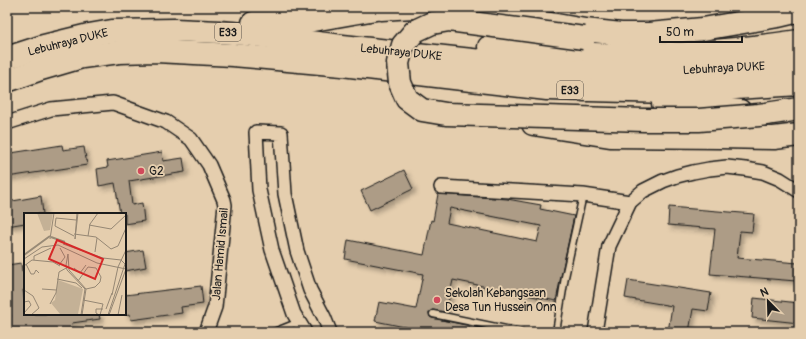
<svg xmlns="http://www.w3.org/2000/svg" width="806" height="339" viewBox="0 0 806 339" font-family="Pangolin,sans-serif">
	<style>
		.building { fill: #ad9c86; stroke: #1c1c1c; fill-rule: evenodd; filter: url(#shadow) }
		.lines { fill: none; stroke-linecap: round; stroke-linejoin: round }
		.lane-casing { stroke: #1c1c1c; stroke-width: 9 }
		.street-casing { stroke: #1c1c1c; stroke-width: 16 }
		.highway-casing { stroke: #1c1c1c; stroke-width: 25 }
		.lane { stroke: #e5ceae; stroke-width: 6 }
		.street { stroke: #e5ceae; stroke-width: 13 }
		.highway { stroke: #e5ceae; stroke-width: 22 }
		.highway-bridge-casing { stroke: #1c1c1c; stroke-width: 25; stroke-linecap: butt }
		.highway-bridge { stroke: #e5ceae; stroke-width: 22 }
		.poi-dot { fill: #d1495b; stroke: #e5ceae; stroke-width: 1.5 }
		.labels { text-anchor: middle; stroke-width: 3.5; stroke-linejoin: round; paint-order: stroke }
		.shield { fill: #e5ceae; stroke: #585148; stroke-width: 1 }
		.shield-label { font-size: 11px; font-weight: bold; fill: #1c1c1c }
		.street-label { font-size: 12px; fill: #1c1c1c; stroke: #e5ceae }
		.poi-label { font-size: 12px; fill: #1c1c1c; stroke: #e5ceae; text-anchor: start }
		.inset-river { fill: none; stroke: #988a76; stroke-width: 2 }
		.inset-road { fill: none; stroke: #958774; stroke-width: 1 }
		.view { fill: #d62828; fill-opacity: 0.15; stroke: #d62828; stroke-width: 2 }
		.inset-edge { fill: none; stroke: #1c1c1c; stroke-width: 2 }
	</style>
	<defs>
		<filter id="shadow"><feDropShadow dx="3.5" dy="3.5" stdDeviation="2" flood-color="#0004"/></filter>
	</defs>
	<rect width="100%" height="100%" fill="#e5ceae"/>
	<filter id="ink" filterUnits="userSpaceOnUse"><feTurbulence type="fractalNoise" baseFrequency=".025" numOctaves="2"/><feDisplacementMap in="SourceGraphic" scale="8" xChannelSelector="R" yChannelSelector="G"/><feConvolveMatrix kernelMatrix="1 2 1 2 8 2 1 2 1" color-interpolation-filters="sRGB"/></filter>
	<g filter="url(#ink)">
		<g class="building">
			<polygon points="62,145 63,150 84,147 87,165 7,177 7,161 12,160 11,153"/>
			<polygon points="162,152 163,161 183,158 185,172 129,181 132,205 142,203 144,221 125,224 125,214 120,214 115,183 99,186 97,169 108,167 107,161"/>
			<polygon points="404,170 413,189 370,210 361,191"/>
			<path d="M438 194 507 199 541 205 540 209 574 216 561 276 556 301 453 280 446 312 432 310 429 313 430 317 432 318 499 332H430L375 321 379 302 416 309 423 274 345 259 348 240 424 255 431 220 433 221ZM450 208 541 226 537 242 447 223Z"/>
			<polygon points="41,196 43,214 25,214 25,223 7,226 7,202"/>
			<polygon points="669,207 754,214 752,232 740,231 737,258 798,263 796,281 710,274 715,229 668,225"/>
			<polygon points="143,250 146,267 125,271 125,253"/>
			<polygon points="21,263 22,271 25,271 25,290 23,290 25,304 25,314 99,314 100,319 72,323 73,330 62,332 7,332 7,317 11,317 7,292 7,265"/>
			<polygon points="628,280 711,293 708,311 693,309 689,332 668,332 672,306 625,298"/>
			<polygon points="201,286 203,304 181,307 182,313 131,320 130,314 125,315 125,295"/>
			<polygon points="754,298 799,303 799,323 752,318"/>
		</g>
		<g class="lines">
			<defs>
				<g id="lane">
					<polyline points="433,314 521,332"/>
					<polyline points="274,332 299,322"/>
					<polyline points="556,332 565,277 583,195"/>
				</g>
				<g id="street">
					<polyline points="7,123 51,109 113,103 166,122 191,139 209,165 224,200 225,205 215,307 206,332"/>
					<polyline points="441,187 583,195 630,202"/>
					<polyline points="305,332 294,314 272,250 259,190 256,132 281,133 285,194 297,251 310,290 324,317 330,332"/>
					<polyline points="595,332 609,246 630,202 643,191 663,181 677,176 693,172 709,169 727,167 745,169 763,172 780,179 799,191"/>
				</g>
				<g id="highway">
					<polyline points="381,9 413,7 443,8 488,13 585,30 621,34 649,34 703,29 778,16 799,11"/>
					<polyline points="253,23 302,22 387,7"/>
					<path d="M489 47C537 51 584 55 632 55 688 55 744 49 799 41"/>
					<polyline points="7,58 44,46 89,35 112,31 174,30 219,32 245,34 342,46 584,72 675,71 763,67 799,62"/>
					<polyline points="7,81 41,69 82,57 119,52 156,51 233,55 342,65 547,89 670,92 799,84"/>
					<polyline points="663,103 740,111"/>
					<polyline points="533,124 610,136 719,137 774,138 799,135"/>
				</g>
			</defs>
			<use href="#lane" class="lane-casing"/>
			<use href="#street" class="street-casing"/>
			<use href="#highway" class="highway-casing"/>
			<use href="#lane" class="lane"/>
			<use href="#street" class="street"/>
			<use href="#highway" class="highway"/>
			<defs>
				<polyline id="highway-bridge" points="584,38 449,20 432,23 415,31 403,45 398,63 400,83 407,99 422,110 446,114 644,120 699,120 759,115 799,109"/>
			</defs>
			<use href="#highway-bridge" class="highway-bridge-casing"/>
			<use href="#highway-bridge" class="highway-bridge"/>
		</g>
	</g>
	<g class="poi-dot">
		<circle cx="141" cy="171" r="4"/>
		<circle cx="437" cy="300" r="4"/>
	</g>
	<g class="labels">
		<g class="shield">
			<rect x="215" y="23" width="26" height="18" rx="3"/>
			<rect x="557" y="81" width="26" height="18" rx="3"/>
		</g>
		<g class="shield-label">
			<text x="228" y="36">E33</text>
			<text x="570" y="94">E33</text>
		</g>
		<g class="street-label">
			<text transform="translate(68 42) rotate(-14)" y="4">Lebuhraya DUKE</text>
			<text transform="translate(401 52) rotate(6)" y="4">Lebuhraya DUKE</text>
			<text transform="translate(724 68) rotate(-3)" y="4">Lebuhraya DUKE</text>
			<text transform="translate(220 254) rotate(-85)" y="4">Jalan Hamid Ismail</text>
		</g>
		<g class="poi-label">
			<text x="149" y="175">G2</text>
			<text x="445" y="297">Sekolah Kebangsaan<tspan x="445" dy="14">Desa Tun Hussein Onn</tspan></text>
		</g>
	</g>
	<g transform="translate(24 213)">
		<rect width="102" height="102" fill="#e5ceae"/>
		<path d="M13 0H29L26 17 20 18ZM34 67 59 76 54 101H36L27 90 31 87Z" fill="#c4b196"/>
		<path class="inset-river" d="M27 24 41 29M0 42 26 23"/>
		<path class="inset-road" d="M53 0 51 26 54 0M65 12 87 16 102 2M50 21 72 24 87 36 94 33 102 15M50 23 31 13 32 5 52 7M64 23 66 11 74 0M26 26 30 0M39 31 79 45 97 47 101 51 84 102M71 39 73 25M0 46 18 34 34 32 73 50 102 56M10 47V43L27 35M2 51 7 61H10L12 57 15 60M35 52 41 44 36 35M0 53 8 47 29 49 36 53M50 55 56 60 62 52M33 66 52 70 58 75M54 68 64 54 72 55 77 64 76 69 71 74 62 76M18 76 32 77M0 77 9 83 15 95 7 102M88 82 94 54 102 37M59 87 79 91 76 102M0 89 5 88 7 92 0 100M26 91 32 80 35 59 44 54M82 96 88 80M57 102 61 76 43 57 42 52 44 41 45 57 62 76 58 102M75 102 72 100V96H79M85 102 102 56M94 102 98 82"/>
		<path class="view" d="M33 27 79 46 71 66 25 46Z"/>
		<rect width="102" height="102" class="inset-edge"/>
	</g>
	<rect width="806" height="339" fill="none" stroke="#e5ceae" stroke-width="24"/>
	<rect x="12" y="12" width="782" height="315" fill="none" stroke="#1c1c1c" stroke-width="1.5" filter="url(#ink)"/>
	<g transform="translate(768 301) rotate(337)" stroke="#e5ceae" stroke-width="3" paint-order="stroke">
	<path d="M0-3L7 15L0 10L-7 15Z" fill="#1c1c1c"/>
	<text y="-6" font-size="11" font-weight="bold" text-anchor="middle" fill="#1c1c1c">N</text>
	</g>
	<path d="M660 36v6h82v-6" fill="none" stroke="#1c1c1c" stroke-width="2"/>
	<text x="666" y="36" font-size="12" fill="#1c1c1c" stroke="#e5ceae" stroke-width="3" paint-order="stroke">50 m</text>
</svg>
